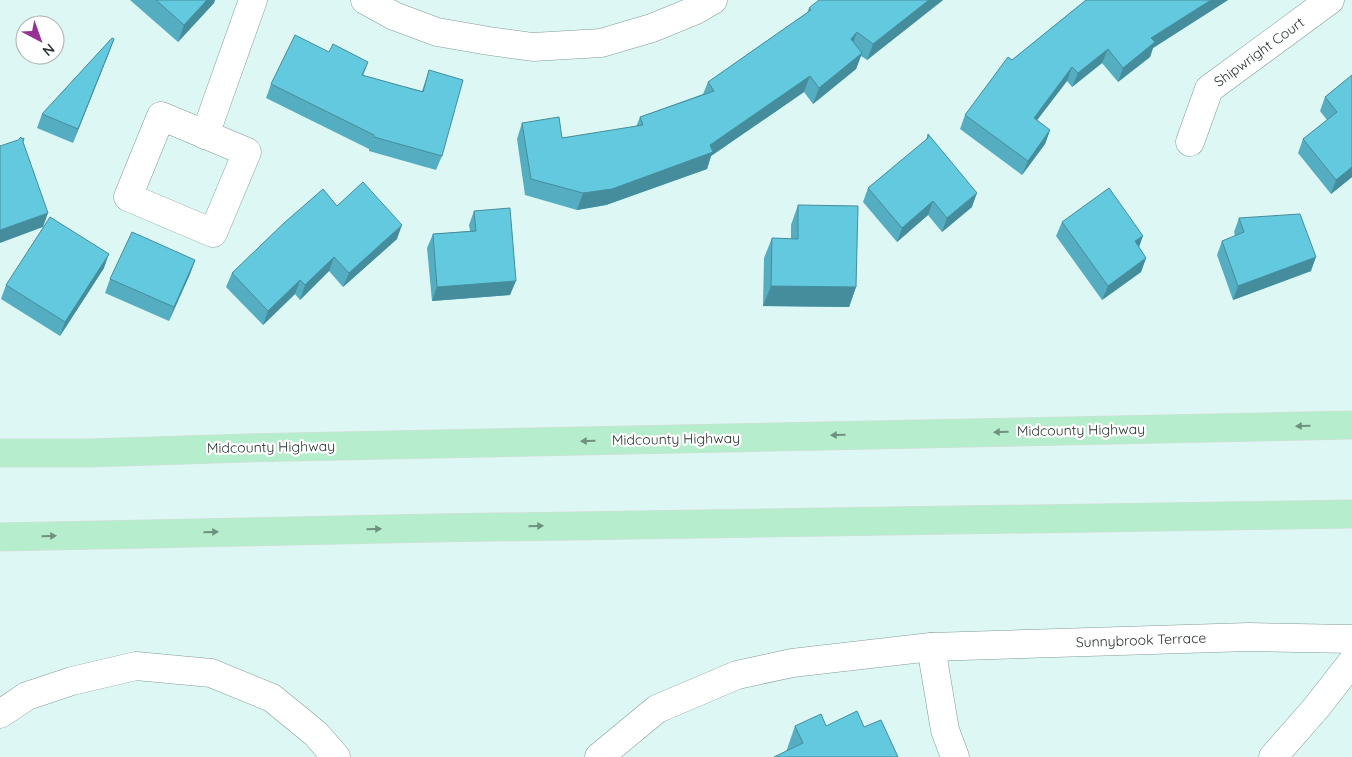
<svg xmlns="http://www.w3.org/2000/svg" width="1352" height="757" viewBox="0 0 1352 757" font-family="Quicksand,sans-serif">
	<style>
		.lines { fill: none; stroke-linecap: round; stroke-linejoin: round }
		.minor-casing { stroke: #829b97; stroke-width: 29 }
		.primary-casing { stroke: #d8dada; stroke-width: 29 }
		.minor { stroke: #fff; stroke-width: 28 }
		.primary { stroke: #b6eecd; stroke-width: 28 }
		.wall { fill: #54adc0 }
		.shaded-wall { fill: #458d9c }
		.building { fill: #62c9df; stroke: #458d9c }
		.oneway { fill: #709180 }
		.labels { text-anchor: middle; stroke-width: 4.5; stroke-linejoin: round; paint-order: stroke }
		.street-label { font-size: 14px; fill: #293432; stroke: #fff }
	</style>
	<rect width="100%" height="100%" fill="#ddf8f4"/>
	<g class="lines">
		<defs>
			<g id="minor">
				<polyline points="365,0 394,16 437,32 489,41 533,47 601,43 652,28 696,10 713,0"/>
				<polygon points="161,116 247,152 213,233 128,197"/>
				<polyline points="205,135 253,0"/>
				<polyline points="1190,142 1209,89 1330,0"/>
				<polyline points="931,647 945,730 955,757"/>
				<polyline points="0,714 27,696 72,681 136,666 211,673 272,698 316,734 336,757"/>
				<polyline points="599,757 657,709 737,675 792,663 931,647 1249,637 1352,639"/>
				<polyline points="1273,757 1316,708 1352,662"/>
			</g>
			<g id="primary">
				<polyline points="0,453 90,453 247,448 1352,425"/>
				<polyline points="0,537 435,528 1352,514"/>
			</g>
		</defs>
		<use href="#minor" class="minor-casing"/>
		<use href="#primary" class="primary-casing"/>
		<use href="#minor" class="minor"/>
		<use href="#primary" class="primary"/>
	</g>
	<g class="wall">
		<polygon points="130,0 215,0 214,3 178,42"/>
		<polygon points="943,0 867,60 861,56 856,69 813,104 804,92 711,156 707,169 606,205 577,210 525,195 517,139 522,123 562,138 636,127 640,117 703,94 708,82 807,13 809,8"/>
		<polygon points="1086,0 1228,0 1153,48 1150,57 1118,82 1102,63 1072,87 1067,81 1037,120 1050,130 1045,144 1022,175 960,129 965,115 1012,60"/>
		<polygon points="114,39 73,143 37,128 42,114"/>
		<polygon points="329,52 368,62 363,76 422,91 429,70 442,156 436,170 369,151 369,149 266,98 271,84"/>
		<polygon points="1352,75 1352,177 1331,194 1298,153 1303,139 1327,120 1320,111 1325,97"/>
		<polygon points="928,134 972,207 942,232 928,215 897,242 863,202 868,188 926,140"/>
		<polygon points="798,205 856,287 849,307 763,306 764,258 772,238 791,239 791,225"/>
		<polygon points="337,206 397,239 343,287 329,271 300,300 295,294 263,325 226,287 232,273"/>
		<polygon points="474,211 510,295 432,301 427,248 433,234 470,231 469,225"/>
		<polygon points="1239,218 1311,271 1233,300 1217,255 1222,241 1235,236 1234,232"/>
		<polygon points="1062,222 1139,247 1146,258 1141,272 1102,300 1056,236"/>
		<polygon points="195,260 190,274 169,321 105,293 110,279"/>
		<polygon points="104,268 60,336 1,299 6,285"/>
		<polygon points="795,726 826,726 864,727 786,752"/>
	</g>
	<g class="shaded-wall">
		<polygon points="207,0 215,0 214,3 178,42 184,25"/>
		<polygon points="929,0 943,0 867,60 873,44"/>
		<polygon points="1211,0 1228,0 1153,48 1150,57 1118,82 1123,68 1151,38"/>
		<polygon points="857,32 851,48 851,39"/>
		<polygon points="114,39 109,53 73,143 78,129"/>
		<polygon points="1108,49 1102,63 1072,87 1078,73"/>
		<polygon points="862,53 856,69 813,104 819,88"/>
		<polygon points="1072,67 1067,81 1028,132 1034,118"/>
		<polygon points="810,76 804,92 711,156 707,169 606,205 577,210 583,193 710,145"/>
		<polygon points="1050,130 1045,144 1022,175 1028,161"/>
		<polygon points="1352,167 1352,177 1331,194 1336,180"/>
		<polygon points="977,193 972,207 942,232 947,218"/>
		<polygon points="933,201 928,215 897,242 902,228"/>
		<polygon points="48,213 43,227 0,243 0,230"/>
		<polygon points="402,225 397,239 343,287 349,273"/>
		<polygon points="1143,236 1138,250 1135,241"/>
		<polygon points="109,254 104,268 60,336 65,322"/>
		<polygon points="334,257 329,271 300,300 305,285"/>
		<polygon points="1316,257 1311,271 1233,300 1238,286"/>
		<polygon points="1146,258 1141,272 1102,300 1108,286"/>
		<polygon points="195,260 190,274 169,321 174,307"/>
		<polygon points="300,280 295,294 263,325 268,311"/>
		<polygon points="516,281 510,295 432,301 437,287"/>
		<polygon points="771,286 856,287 849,307 763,306"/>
	</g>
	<g class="building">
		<polygon points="156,0 207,0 184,25"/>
		<polygon points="819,0 929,0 873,44 857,32 851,39 862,53 819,88 810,76 710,145 713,152 612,189 583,193 531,179 522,123 559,117 562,138 643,125 640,117 714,91 708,82 811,10 809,8"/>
		<polygon points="1086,0 1211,0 1151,38 1155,42 1123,68 1108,49 1078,73 1072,67 1034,118 1050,130 1028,161 965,115 1008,57 1012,60"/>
		<polygon points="295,35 329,52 333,44 368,62 362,75 423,92 429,70 463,80 442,156 374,137 374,135 271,84"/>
		<polygon points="112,38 114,39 78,129 42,114"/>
		<polygon points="1352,75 1352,167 1336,180 1303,139 1337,112 1325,97"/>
		<polygon points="928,134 977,193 947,218 933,201 902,228 868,188 928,138"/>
		<polygon points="21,137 22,139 24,138 23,142 48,213 0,230 0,146 18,140"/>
		<polygon points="363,182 402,225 349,273 334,257 305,285 300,280 268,311 232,273 284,223 323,189 337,206"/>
		<polygon points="1109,188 1143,236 1135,241 1146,258 1108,286 1062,222"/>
		<polygon points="798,205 858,206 856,287 771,286 772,238 798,239"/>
		<polygon points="510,208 516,281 437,287 433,234 476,231 474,211"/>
		<polygon points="1300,214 1316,257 1238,286 1222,241 1244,232 1239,218"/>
		<polygon points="50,217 109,254 65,322 6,285"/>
		<polygon points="132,232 195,260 174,307 110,279"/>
		<polygon points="857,711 864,727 881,720 898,757 774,757 803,743 795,726 821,714 826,726"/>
	</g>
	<defs><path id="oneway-solid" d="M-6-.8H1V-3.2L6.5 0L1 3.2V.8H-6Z" transform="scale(1.25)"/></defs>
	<g class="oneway">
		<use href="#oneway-solid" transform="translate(1303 426) rotate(179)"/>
		<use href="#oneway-solid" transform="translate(1001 432) rotate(179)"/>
		<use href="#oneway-solid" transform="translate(838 435) rotate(179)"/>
		<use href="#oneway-solid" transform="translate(588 441) rotate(179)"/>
		<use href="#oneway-solid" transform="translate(536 526) rotate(-1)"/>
		<use href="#oneway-solid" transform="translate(374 529) rotate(-1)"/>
		<use href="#oneway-solid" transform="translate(211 532) rotate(-1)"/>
		<use href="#oneway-solid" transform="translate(49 536) rotate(-1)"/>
	</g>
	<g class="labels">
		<g class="street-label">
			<text transform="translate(1259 52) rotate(-36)" y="5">Shipwright Court</text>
			<text transform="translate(1081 430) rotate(-1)" y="5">Midcounty Highway</text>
			<text transform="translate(676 439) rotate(-1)" y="5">Midcounty Highway</text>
			<text transform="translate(271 447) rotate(-1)" y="5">Midcounty Highway</text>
			<text transform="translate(1141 640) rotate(-2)" y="5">Sunnybrook Terrace</text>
		</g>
	</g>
	<g transform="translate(40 40) rotate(139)"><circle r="24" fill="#ffffff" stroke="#a9aead"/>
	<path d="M0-4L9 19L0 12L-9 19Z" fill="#973196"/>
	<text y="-8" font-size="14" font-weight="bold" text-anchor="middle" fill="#293432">N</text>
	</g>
</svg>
